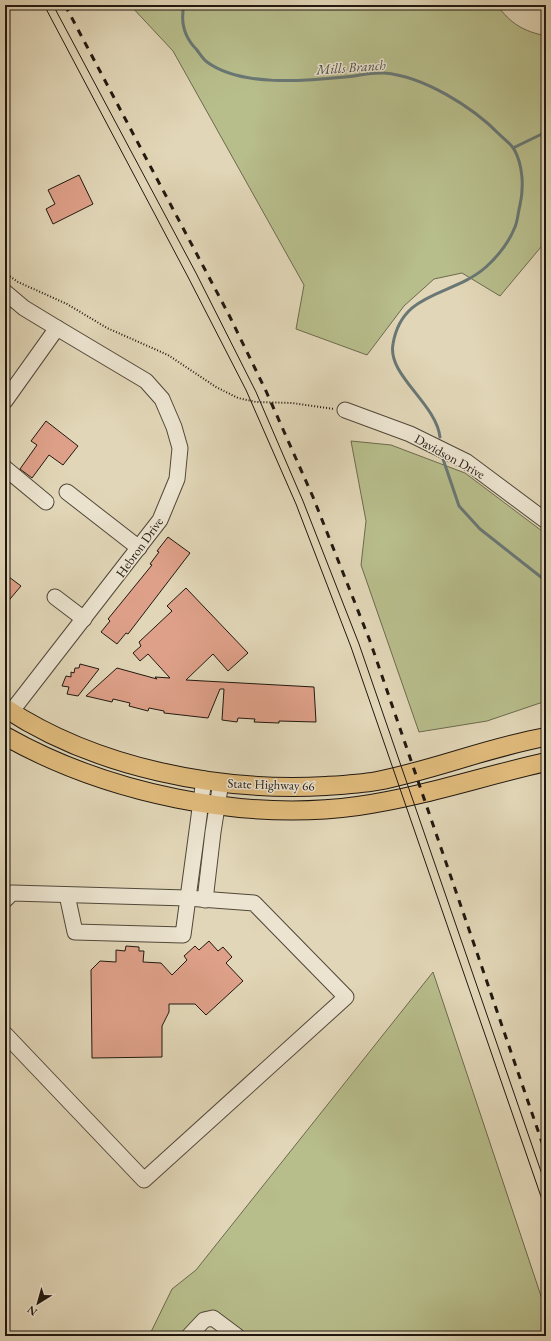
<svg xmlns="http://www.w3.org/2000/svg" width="551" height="1341" viewBox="0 0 551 1341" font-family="'EB Garamond',serif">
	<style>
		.green { fill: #b7bd8b; stroke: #6c6a4e }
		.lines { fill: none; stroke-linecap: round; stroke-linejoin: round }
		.stream { stroke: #697775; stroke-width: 3 }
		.building { fill: #dea089; stroke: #211810 }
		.minor-casing { stroke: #51483a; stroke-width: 17 }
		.major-casing { stroke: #211810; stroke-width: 20 }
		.path { stroke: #211810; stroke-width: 2; stroke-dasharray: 1 2; stroke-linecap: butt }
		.minor { stroke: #ece4d0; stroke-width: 15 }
		.major { stroke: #e0bb7c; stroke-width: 18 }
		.tram { stroke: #211810; stroke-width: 1 }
		.rail { stroke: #211810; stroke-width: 3; stroke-dasharray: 7 7; stroke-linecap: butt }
		.labels { text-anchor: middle; stroke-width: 3; stroke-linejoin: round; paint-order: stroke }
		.street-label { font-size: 13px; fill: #211810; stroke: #ece4d0 }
		.water-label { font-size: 14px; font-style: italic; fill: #4b4f4b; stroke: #ece4d0 }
	</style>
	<rect width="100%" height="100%" fill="#e1d6b7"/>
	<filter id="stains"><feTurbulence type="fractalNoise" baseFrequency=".005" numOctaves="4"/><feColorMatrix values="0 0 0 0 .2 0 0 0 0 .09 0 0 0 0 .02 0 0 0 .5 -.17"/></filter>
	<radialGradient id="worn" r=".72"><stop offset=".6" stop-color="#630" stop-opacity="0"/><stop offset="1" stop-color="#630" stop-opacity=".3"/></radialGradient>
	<g class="green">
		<path d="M130 5H497C511 24 523 31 546 36V241L500 296 462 273 434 279 404 306 367 355 296 329 304 285 173 51Z"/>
		<polygon points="351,441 391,445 465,473 546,534 546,701 487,721 419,732 361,565 366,521"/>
		<polygon points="433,972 546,1311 546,1336 246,1336 212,1312 183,1331 180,1336 149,1336 172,1289 196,1270"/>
	</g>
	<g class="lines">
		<g class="stream">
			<path d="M184 5C180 23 184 37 197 50 200 54 203 59 207 62 241 87 305 81 345 77 357 76 371 72 384 73 423 76 473 107 500 135 504 139 511 144 514 149 523 165 524 187 520 205 518 212 518 220 515 227 509 242 497 257 486 267 452 297 402 290 393 344 387 375 436 403 440 437"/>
			<polyline points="513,148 546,132"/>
			<polyline points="442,456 459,506 480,529 546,581"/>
		</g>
	</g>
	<g class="building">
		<polygon points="79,175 93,204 53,224 46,209 55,204 48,190"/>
		<polygon points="46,421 78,446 63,465 49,455 32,478 20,469 37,445 31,441"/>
		<polygon points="168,537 190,553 128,634 126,633 117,644 101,632 110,621 108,619 152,565 150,564 159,552 157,551"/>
		<polygon points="5,574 21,586 5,605"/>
		<polygon points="186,588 248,653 228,671 213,654 186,680 314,687 316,722 279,721 279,723 254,722 255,719 238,718 237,722 222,720 224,689 220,689 208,718 164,713 164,711 149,708 148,711 129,706 130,703 113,699 112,702 86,696 117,668 157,679 155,677 170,678 148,654 140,661 133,653 141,646 139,642 172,611 167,606"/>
		<polygon points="80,664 99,669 78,696 67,694 69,687 62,686 66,676 71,677 71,672 74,673 75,668 79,668"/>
		<polygon points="209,941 218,951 223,947 232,957 226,963 243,981 206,1015 195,1004 169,1004 169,1012 162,1026 162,1057 92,1058 91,970 100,961 116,962 116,950 125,951 126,946 139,947 139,951 144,951 143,962 161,963 172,975 187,960 184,956 195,946 199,950"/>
	</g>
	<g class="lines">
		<defs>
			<g id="minor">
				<polyline points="5,292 24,308 57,328 146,381 162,399 174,427 180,448 177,479 160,520 11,712"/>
				<polyline points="5,401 57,328"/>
				<polyline points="345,410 410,434 467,462 546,521"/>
				<polyline points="5,468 46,502"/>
				<polyline points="67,492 139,548"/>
				<polyline points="55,597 84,619"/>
				<polyline points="67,895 75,932 183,935 204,779"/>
				<polyline points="5,900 12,893 187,898 254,903 346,997 144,1180 5,1034"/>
				<polyline points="205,900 213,832 221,782"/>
				<polyline points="189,1336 204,1320 213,1318 237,1336"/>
			</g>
			<g id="major">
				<path d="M5 708C96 768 218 792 326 786 342 785 360 784 377 781 434 770 489 747 546 737"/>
				<path d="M5 736C106 793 243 822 358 806 422 797 483 776 546 762"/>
			</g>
		</defs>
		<use href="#minor" class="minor-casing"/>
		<use href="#major" class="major-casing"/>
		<polyline class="path" points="5,273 18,282 67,304 107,328 168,355 216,387 238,398 256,402 292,403 334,409"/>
		<use href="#minor" class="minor"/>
		<use href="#major" class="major"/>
		<g class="tram">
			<polyline points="44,5 188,277 246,390 296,504 351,647 546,1211"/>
			<polyline points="53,5 196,273 256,392 303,501 359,644 546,1186"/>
		</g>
		<polyline class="rail" points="65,5 229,315 266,391 313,497 370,641 546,1154"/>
	</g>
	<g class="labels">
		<g class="street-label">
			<text transform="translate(450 456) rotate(29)" y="5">Davidson Drive</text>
			<text transform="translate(139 547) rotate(-54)" y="5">Hebron Drive</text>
			<text transform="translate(271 784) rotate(2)" y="5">State Highway 66</text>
		</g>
		<g class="water-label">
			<text transform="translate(351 67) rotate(-4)" y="5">Mills Branch</text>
		</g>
	</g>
	<rect width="551" height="1341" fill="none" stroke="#e1d6b7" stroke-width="20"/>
	<rect x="6" y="6" width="539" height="1329" fill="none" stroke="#211810" stroke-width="2"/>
	<rect x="10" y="10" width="531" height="1321" fill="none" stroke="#211810"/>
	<g transform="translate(38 1303) rotate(217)" stroke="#ece4d0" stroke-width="3" paint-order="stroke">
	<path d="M0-3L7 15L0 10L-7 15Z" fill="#211810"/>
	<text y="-6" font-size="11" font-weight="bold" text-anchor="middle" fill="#211810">N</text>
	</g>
	<rect width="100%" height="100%" filter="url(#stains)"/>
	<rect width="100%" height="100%" fill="url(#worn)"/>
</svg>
